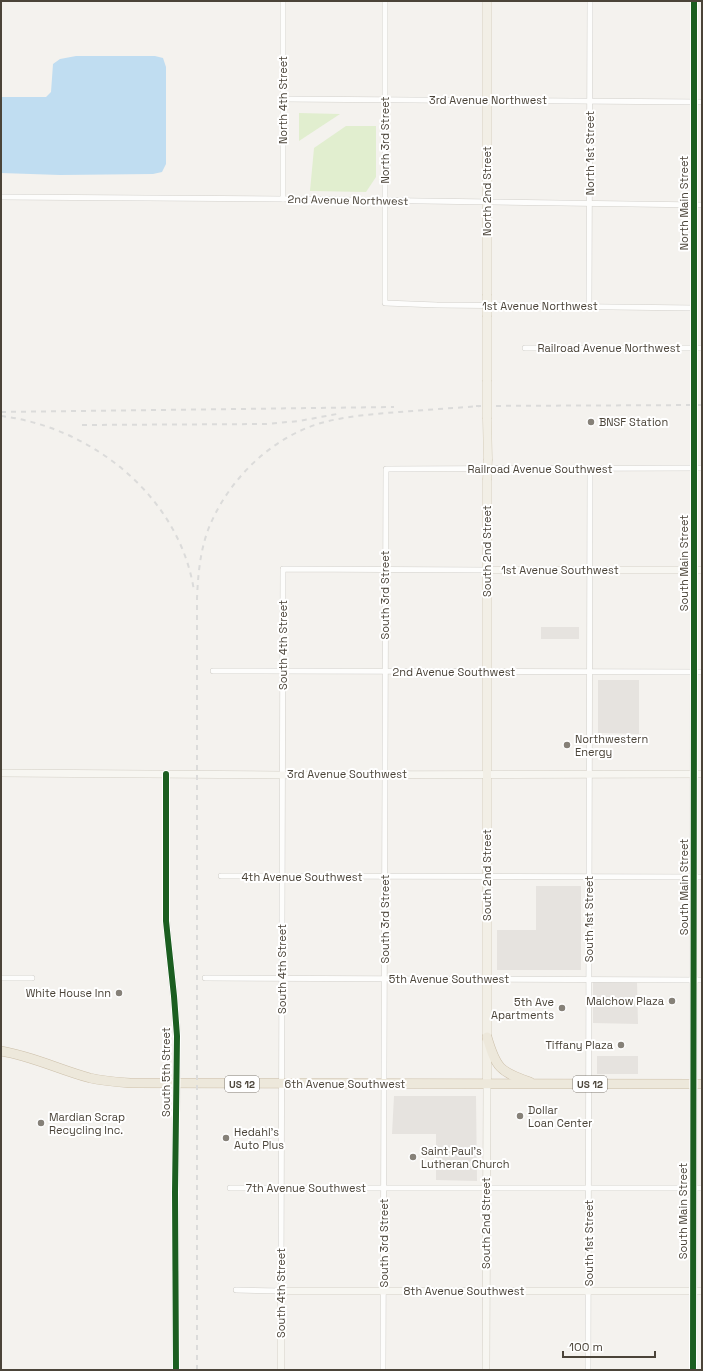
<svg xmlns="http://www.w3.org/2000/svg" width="703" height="1371" viewBox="0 0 703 1371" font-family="'Space Grotesk',sans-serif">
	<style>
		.green { fill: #e1eecf }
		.parking { fill: #e6e3df }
		.water { fill: #c0ddf1 }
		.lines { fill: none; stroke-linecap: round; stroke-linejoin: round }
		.street-casing { stroke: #d2d0cb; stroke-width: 6 }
		.secondary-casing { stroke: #d3cfc5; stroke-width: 8 }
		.primary-casing { stroke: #d6cebb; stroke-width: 9 }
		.highway-casing { stroke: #ccbfa9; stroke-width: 10 }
		.street { stroke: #fdfdfc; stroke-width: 5 }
		.secondary { stroke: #f7f6f1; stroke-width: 7 }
		.primary { stroke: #f2efe6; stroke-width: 8 }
		.highway { stroke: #ede8db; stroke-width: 9 }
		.rail { stroke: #dbdbda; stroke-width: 2; stroke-dasharray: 5 5; stroke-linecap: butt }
		.primary-bridge-casing { stroke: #d6cebb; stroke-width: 9; stroke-linecap: butt }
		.primary-bridge { stroke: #f2efe6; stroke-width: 8 }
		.cycleway-casing { stroke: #fff; stroke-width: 8 }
		.cycleway { stroke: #1b5e20; stroke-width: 6 }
		.poi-dot { fill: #868178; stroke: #fff; stroke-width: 1.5 }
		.labels { text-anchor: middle; stroke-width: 4; stroke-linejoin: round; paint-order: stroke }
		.shield { fill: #fff; stroke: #817c74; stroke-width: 1 }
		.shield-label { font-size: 10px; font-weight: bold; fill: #4b4439 }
		.street-label { font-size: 11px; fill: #4b4439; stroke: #fff }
		.poi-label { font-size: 11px; fill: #4b4439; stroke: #fff; text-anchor: start }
	</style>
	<rect width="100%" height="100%" fill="#f4f2ee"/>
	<g class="green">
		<polygon points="299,113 340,114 299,141"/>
		<polygon points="346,126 376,126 376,177 366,192 310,191 314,148"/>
	</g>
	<g class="parking">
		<rect x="541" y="627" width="38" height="12"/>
		<polygon points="598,680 639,680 639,734 598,733"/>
		<polygon points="536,886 581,886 581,970 497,970 497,930 536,930"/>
		<polygon points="593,981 637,981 638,1024 593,1023"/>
		<rect x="597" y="1056" width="41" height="18"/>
		<polygon points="394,1096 476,1096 477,1181 436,1180 436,1134 392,1134"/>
	</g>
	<polygon class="water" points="76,56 155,56 163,58 166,67 166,164 162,172 153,174 60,175 1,173 1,97 46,97 51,92 53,64 60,59"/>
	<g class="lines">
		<defs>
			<g id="street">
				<polyline points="283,1 283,199"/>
				<polyline points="385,1 385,303 437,305 695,308"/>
				<polyline points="283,99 702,102"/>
				<polyline points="1,197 283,199 702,205"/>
				<polyline points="589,306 590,1"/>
				<polyline points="525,348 702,348"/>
				<polyline points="213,671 702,672"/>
				<polyline points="221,876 702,877"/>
				<polyline points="1,978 32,978"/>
				<polyline points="205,978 702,980"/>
				<polyline points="230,1188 702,1188"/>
				<polyline points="236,1290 281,1291 283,569 488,570"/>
				<polyline points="383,1370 386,469 702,468"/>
				<polyline points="588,1370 590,468"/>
			</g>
			<g id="secondary">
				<polyline points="488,570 702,570"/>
				<polyline points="1,773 282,775 702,774"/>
				<polyline points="166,774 166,921 174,996 177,1036 175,1192 176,1370"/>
				<polyline points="281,1370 281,1291 702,1291"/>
				<polyline points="486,1370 487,1084"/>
				<polyline points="693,1370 694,682 694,1"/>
			</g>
			<g id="primary">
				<polyline points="487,1 487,294"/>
				<polyline points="487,317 487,380"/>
				<polyline points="487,419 488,459"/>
				<polyline points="487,1084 487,480"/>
			</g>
			<g id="highway">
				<path d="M487 1037C496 1068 500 1072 530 1082"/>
				<path d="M1 1051C32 1056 60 1070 90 1078 103 1081 116 1082 130 1083L702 1084"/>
			</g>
		</defs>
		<use href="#street" class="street-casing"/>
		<use href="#secondary" class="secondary-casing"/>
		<use href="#primary" class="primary-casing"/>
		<use href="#highway" class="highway-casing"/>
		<use href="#street" class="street"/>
		<use href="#secondary" class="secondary"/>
		<use href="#primary" class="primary"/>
		<use href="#highway" class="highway"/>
		<g class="rail">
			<polyline points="476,406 702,405"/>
			<polyline points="1,412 394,407"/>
			<path d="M1 416C92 427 180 497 194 591"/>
			<polyline points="82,425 266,424 299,421 337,414"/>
			<path d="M197 1370V598C198 575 200 552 208 530 227 481 270 438 321 423 346 416 373 414 399 412 426 410 453 408 480 406"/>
		</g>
		<defs>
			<g id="primary-bridge">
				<polyline points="487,294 487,317"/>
				<polyline points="487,380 487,419"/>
				<polyline points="487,480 488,459"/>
			</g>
		</defs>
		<use href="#primary-bridge" class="primary-bridge-casing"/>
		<use href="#primary-bridge" class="primary-bridge"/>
		<defs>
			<g id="cycleway">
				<polyline points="166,774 166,921 174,996 177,1036 175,1192 176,1370"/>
				<polyline points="693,1370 694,682 694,1"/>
			</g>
		</defs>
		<use href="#cycleway" class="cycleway-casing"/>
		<use href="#cycleway" class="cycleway"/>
	</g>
	<g class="poi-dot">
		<circle cx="591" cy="422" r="4"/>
		<circle cx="567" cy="745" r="4"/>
		<circle cx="119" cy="993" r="4"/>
		<circle cx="672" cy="1001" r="4"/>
		<circle cx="562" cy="1008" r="4"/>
		<circle cx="621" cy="1045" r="4"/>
		<circle cx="520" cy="1116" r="4"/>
		<circle cx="41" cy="1123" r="4"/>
		<circle cx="226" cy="1138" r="4"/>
		<circle cx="413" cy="1157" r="4"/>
	</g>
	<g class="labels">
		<g class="shield">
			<rect x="225" y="1076" width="34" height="16" rx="3"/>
			<rect x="573" y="1076" width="34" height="16" rx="3"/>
		</g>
		<g class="shield-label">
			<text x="242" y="1088">US 12</text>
			<text x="590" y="1088">US 12</text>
		</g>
		<g class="street-label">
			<text transform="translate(283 100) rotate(-90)" y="4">North 4th Street</text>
			<text x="488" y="104">3rd Avenue Northwest</text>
			<text transform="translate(385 140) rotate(-90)" y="4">North 3rd Street</text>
			<text transform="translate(590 153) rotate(-90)" y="4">North 1st Street</text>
			<text transform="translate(487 191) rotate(-90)" y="4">North 2nd Street</text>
			<text transform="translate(348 200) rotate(1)" y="4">2nd Avenue Northwest</text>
			<text transform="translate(684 203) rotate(-90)" y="4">North Main Street</text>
			<text x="540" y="310">1st Avenue Northwest</text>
			<text x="609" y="352">Railroad Avenue Northwest</text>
			<text x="540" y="473">Railroad Avenue Southwest</text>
			<text transform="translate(487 551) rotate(-90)" y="4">South 2nd Street</text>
			<text transform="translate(684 563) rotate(-90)" y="4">South Main Street</text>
			<text x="560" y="574">1st Avenue Southwest</text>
			<text transform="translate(385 595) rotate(-90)" y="4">South 3rd Street</text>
			<text transform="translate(283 645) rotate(-90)" y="4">South 4th Street</text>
			<text x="454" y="676">2nd Avenue Southwest</text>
			<text x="347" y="778">3rd Avenue Southwest</text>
			<text transform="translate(487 875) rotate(-90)" y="4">South 2nd Street</text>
			<text x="302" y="881">4th Avenue Southwest</text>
			<text transform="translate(684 887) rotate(-90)" y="4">South Main Street</text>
			<text transform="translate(385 919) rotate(-90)" y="4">South 3rd Street</text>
			<text transform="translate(589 919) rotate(-90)" y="4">South 1st Street</text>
			<text transform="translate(282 969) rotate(-90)" y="4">South 4th Street</text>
			<text x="449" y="983">5th Avenue Southwest</text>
			<text transform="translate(166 1072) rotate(-90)" y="4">South 5th Street</text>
			<text x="345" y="1088">6th Avenue Southwest</text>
			<text x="306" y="1192">7th Avenue Southwest</text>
			<text transform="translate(683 1211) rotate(-90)" y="4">South Main Street</text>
			<text transform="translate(486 1223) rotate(-90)" y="4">South 2nd Street</text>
			<text transform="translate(384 1243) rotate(-90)" y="4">South 3rd Street</text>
			<text transform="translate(589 1243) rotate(-90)" y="4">South 1st Street</text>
			<text x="464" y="1295">8th Avenue Southwest</text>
			<text transform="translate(281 1293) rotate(-90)" y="4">South 4th Street</text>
		</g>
		<g class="poi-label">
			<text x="599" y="426">BNSF Station</text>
			<text x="575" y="743">Northwestern<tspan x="575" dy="13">Energy</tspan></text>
			<text x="111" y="997" text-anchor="end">White House Inn</text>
			<text x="664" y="1005" text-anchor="end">Malchow Plaza</text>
			<text x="554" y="1006" text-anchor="end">5th Ave<tspan x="554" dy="13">Apartments</tspan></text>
			<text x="613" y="1049" text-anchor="end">Tiffany Plaza</text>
			<text x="528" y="1114">Dollar<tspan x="528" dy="13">Loan Center</tspan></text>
			<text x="49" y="1121">Mardian Scrap<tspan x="49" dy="13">Recycling Inc.</tspan></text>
			<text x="234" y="1136">Hedahl's<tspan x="234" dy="13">Auto Plus</tspan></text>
			<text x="421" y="1155">Saint Paul's<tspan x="421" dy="13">Lutheran Church</tspan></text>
		</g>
	</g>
	<rect width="703" height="1371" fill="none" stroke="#4b4439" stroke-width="4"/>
	<path d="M563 1351v6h92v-6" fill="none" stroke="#4b4439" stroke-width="2"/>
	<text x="569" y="1351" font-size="12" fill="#4b4439" stroke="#ffffff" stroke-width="3" paint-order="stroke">100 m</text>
</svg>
